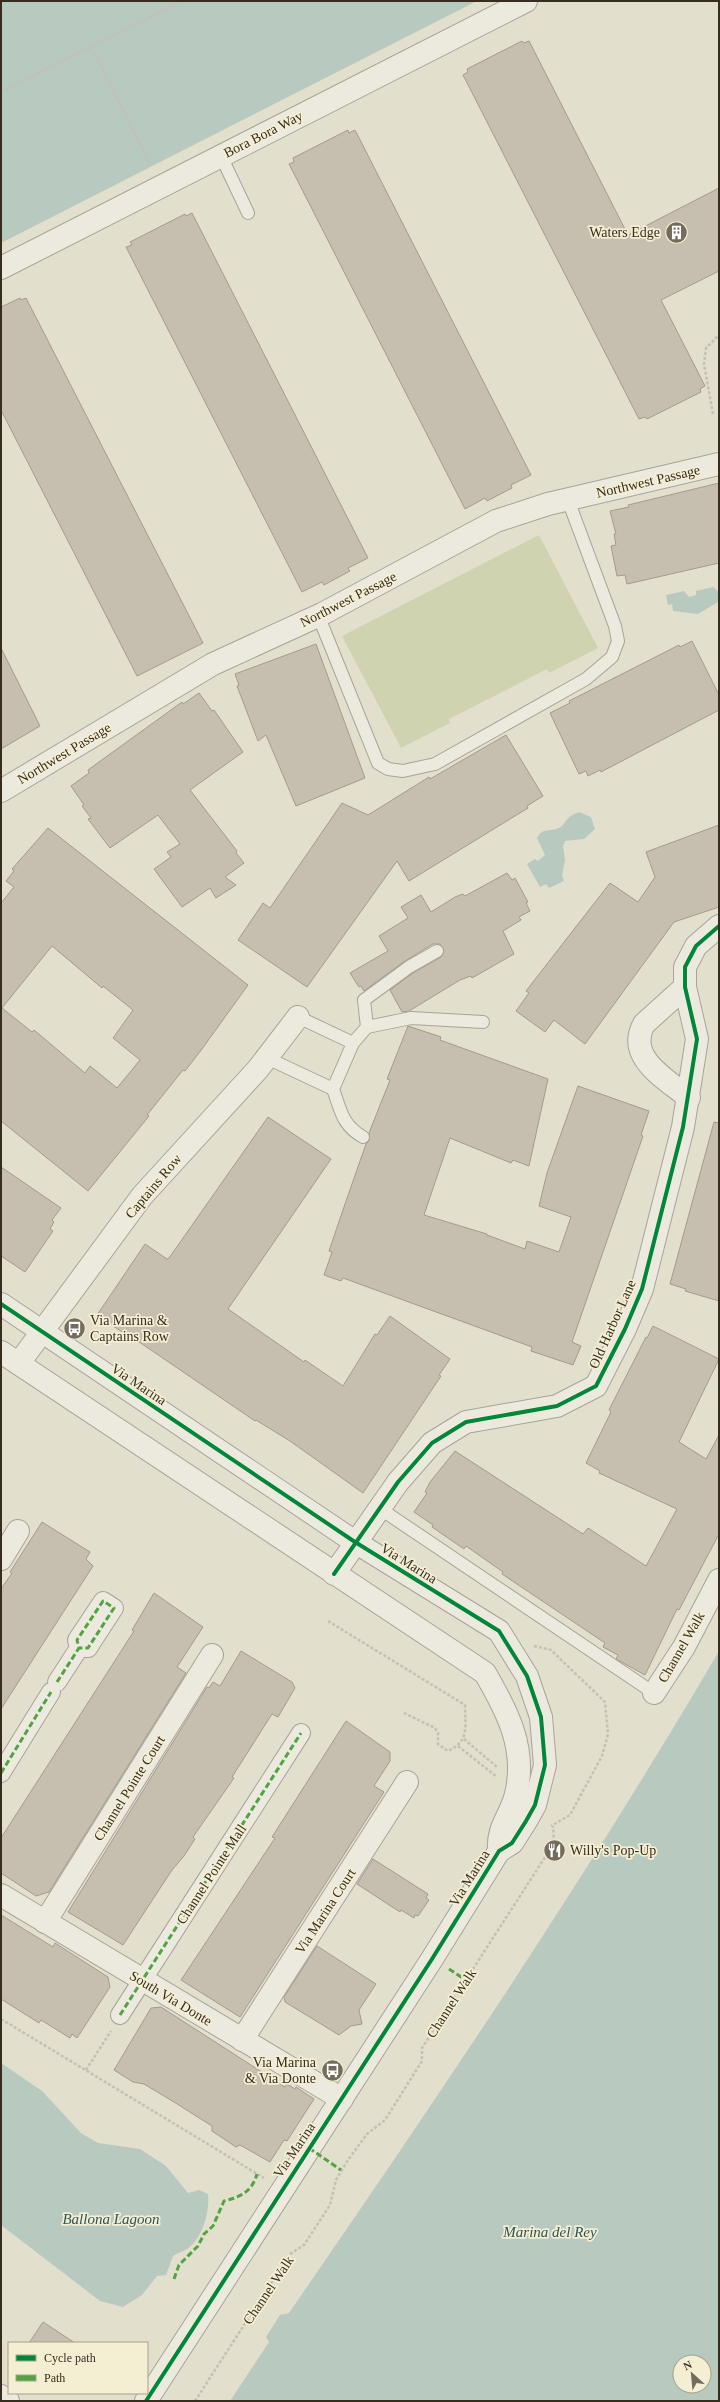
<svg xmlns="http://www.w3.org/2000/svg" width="720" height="2402" viewBox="0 0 720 2402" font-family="Georgia,serif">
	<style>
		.green { fill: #cfd3b0 }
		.water { fill: #b8c9c0; fill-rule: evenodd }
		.building { fill: #c6beae; stroke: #a39b8c; fill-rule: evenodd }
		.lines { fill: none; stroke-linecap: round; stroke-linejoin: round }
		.service-casing { stroke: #a8a496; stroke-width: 14 }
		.pedestrian-casing { stroke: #a8a496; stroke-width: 20 }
		.minor-casing { stroke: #a8a496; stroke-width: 24 }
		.tertiary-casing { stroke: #a8a496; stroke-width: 24 }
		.path { stroke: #c4c0b5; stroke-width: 2.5; stroke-dasharray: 3 2; stroke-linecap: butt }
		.service { stroke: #ece9de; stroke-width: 12 }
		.pedestrian { stroke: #ece9de; stroke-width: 18 }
		.minor { stroke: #ece9de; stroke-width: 22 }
		.tertiary { stroke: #ece9de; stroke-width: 22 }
		.quiet { stroke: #53a441; stroke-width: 3; stroke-dasharray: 6 3; stroke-linecap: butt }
		.cycleway-casing { stroke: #f4eed3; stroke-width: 6 }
		.cycleway { stroke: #00873e; stroke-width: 4 }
		.labels { text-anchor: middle; stroke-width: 3.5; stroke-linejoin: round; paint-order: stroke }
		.street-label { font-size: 14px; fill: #362d1f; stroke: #f4eed3 }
		.poi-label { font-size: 14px; fill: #362d1f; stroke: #f4eed3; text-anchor: end }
		.water-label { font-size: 15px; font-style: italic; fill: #2e5355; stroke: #f4eed3 }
	</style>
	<rect width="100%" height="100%" fill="#e3dfcd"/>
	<polygon class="green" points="539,535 598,648 549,673 547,669 449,719 450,723 401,748 342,636"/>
	<g class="water">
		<polygon points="1,1 477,1 1,243"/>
		<polygon points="713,587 719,592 718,602 698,614 673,611 672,604 668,605 666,595 684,591 689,597 696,595 696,591"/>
		<path d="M579 812 591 817 595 829 584 839 565 841 563 846 565 860 562 875 564 881 549 888 546 884 540 887 527 864 535 859 538 861 545 855 537 838C543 826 553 833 562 826 568 819 569 815 579 812Z"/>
		<path d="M719 1651V2401H230L269 2342 266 2337 280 2315 289 2313C438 2097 586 1878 719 1651ZM680 2362H704V2386H680Z"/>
		<path d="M1 2063 42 2091 81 2133 98 2143 140 2149 166 2166 188 2193 199 2190 208 2194C210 2212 202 2239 187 2249 183 2252 177 2253 173 2256L166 2275 157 2276 142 2295 123 2307 100 2301 1 2225Z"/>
	</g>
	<g class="building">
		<polygon points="522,41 524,43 529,41 628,235 719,188 719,271 661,300 705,386 700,389 701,392 647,419 645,417 639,419 463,75 468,72 467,69"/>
		<polygon points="348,130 349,133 355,130 531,475 511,485 512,488 487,501 485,498 465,509 289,164 294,162 293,158"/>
		<polygon points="192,213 368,558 348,568 350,571 324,585 322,582 302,592 126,247 132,245 130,242 185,214 186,216"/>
		<polygon points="20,298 21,300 26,298 203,643 137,676 1,410 1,307"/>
		<polygon points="719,483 719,563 627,584 625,575 617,576 611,546 616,545 614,534 616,534 610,511 629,507 628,505"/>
		<polygon points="692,641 719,695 719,710 601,772 600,770 588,776 586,771 579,774 550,713 570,703 569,701 679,645 680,647"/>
		<polygon points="316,644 365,778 296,806 266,735 258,741 237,686 239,685 235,674"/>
		<polygon points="1,648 40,726 1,749"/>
		<polygon points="199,693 212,711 214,710 243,752 190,790 237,851 236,853 244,863 225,877 236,885 216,898 210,888 182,907 154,869 171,857 167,852 180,844 158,815 110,848 88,819 91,818 82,806 84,805 71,786 89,773 88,770 182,702 183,704"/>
		<polygon points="506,735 543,796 527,806 528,808 409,881 397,861 307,987 238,940 263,903 270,908 342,803 368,815 429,777 430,779"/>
		<polygon points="719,825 719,907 674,922 585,1044 554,1020 545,1032 516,1011 529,993 526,991 610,883 638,902 655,877 646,852"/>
		<path d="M48 828 248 985 202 1049 185 1071 183 1070 147 1115 149 1116 88 1191 1 1121V903L14 887 6 881 14 871 12 869ZM52 946 102 988 103 986 133 1010 113 1038 140 1060 117 1088 90 1066 85 1073 34 1030 32 1032 2 1008Z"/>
		<polygon points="507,873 512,880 515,878 528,902 526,903 530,911 519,917 521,920 503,931 514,954 472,978 471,976 460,980 409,1011 402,1012 390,990 413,973 441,957 444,951 440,944 433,944 405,961 364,991 361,986 359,987 350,973 388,951 379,936 408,918 401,907 421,895 431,912 455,897 463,894 465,896"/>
		<polygon points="408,1026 441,1037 440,1040 548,1079 529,1166 513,1160 511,1163 450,1138 424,1215 487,1234 487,1235 525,1249 527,1241 559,1252 571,1217 539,1206 547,1173 578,1086 649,1111 641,1135 643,1136 572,1342 581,1346 573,1365 531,1351 532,1347 343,1278 341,1281 324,1275 332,1252 329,1251 345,1204 366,1144 369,1141 369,1133 390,1080 387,1079"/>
		<polygon points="268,1117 331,1159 228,1309 304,1362 305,1360 343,1386 375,1334 377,1335 390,1316 450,1359 439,1375 441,1376 363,1493 290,1441 256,1420 255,1421 129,1335 128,1336 97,1315 145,1244 167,1259 169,1258"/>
		<polygon points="714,1122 719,1123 719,1301 685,1291 686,1289 670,1284"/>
		<polygon points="1,1167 61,1208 52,1220 54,1222 50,1229 53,1231 25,1272 1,1256"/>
		<polygon points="653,1326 719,1359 679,1442 706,1459 719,1435 719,1534 679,1610 677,1609 645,1675 616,1659 618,1655 603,1647 605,1643 502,1574 503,1572 466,1546 464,1549 432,1527 433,1525 414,1512 427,1493 425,1492 430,1482 455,1451 583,1534 588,1528 646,1566 677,1509 599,1473 600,1471 586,1463 611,1412 609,1410 646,1337 647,1338"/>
		<polygon points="42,1522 90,1552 86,1559 93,1566 1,1709 1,1589 12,1573 10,1572"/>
		<polygon points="154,1593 203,1627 177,1667 186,1673 49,1892 36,1896 1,1873 1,1838 134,1631 132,1630"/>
		<polygon points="241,1651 292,1682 295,1688 278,1717 272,1714 232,1777 234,1778 193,1837 195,1839 184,1856 172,1870 123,1945 68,1912 207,1687 209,1688 213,1682 220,1686"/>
		<polygon points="346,1721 390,1752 390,1761 374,1786 384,1792 240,2017 181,1980 275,1838 272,1837"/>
		<polygon points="373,1859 428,1894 426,1898 429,1900 418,1916 415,1915 414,1918 401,1910 400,1912 357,1884"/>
		<polygon points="1,1915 53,1947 55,1943 108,1977 110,1987 77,2038 72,2034 70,2038 41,2020 39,2023 1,1999"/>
		<polygon points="317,1946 376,1984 359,2010 362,2024 351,2026 339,2035 285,2002 284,1997"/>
		<polygon points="161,2007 285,2087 287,2084 295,2089 296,2087 314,2099 287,2141 284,2140 270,2162 240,2145 236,2147 212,2131 212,2126 174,2102 144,2084 133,2082 114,2070 151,2008"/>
		<polygon points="43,2322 75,2343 29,2343"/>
	</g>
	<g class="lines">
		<defs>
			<g id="service">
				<polyline points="221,156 248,213"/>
				<polyline points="318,615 378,763 388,769 403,771 435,764 586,679 612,657 618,641 615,626 568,500"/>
				<polyline points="298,1017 353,1043 367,1027 364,1000 409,967 437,951"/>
				<polyline points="367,1027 411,1018 483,1022"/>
				<path d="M353 1043 333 1089C341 1111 342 1125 363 1137"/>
				<polyline points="267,1058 333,1089"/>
				<polyline points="379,1508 654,1693"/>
			</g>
			<g id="pedestrian">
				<polyline points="57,1682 79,1648 77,1640 103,1601 114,1608 88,1648 79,1648"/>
				<polyline points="1,1773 51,1692"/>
				<polyline points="120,2015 301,1733"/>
			</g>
			<g id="minor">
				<polyline points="1,268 526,1"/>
				<polyline points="1,791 213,664 322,614 496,521 548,504 719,464"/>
				<path d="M685 987 644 1024C625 1058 668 1080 689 1098"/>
				<polyline points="19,1363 142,1196 258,1069 298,1017"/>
				<polyline points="1,1559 18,1531"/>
				<polyline points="334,1574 398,1482 432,1443 466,1422 557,1406 596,1386 625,1329 642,1289 683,1127 697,1039 685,987 685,967 696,946 719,926"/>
				<polyline points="654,1693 684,1647 719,1580"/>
				<polyline points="1,1895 342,2099"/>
				<polyline points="45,1922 212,1655"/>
				<polyline points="242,2040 407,1782"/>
			</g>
			<g id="tertiary">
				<polyline points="1,1304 355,1542 499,1631 527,1676 541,1717 545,1765 535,1805 526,1821 512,1843 499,1851 432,1959 146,2401"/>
				<path d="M1 1352 485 1673C507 1711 527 1748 516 1794 511 1816 497 1826 499 1851"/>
				<polyline points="1,2396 8,2401"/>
			</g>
		</defs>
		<use href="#service" class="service-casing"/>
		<use href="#pedestrian" class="pedestrian-casing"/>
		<use href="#minor" class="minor-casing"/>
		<use href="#tertiary" class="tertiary-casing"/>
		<g class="path">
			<polyline points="91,47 151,166"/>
			<polyline points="1,92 183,1"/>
			<polyline points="713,414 704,364 706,348 719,335"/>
			<path d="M328 1621 465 1705C465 1726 470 1741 448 1751L438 1744V1733L435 1728 404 1713"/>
			<polyline points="534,1646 551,1650 605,1702 608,1734 602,1756 570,1815 551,1826"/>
			<polyline points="464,1739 497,1767"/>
			<polyline points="458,1746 497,1777"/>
			<polyline points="1,2019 264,2178"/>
			<polyline points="86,2070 111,2031"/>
			<polyline points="195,2401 290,2254 304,2245 330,2205 336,2180 348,2160 367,2134 385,2120 422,2061 422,2048 551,1848 554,1841 553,1826"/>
		</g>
		<use href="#service" class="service"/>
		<use href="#pedestrian" class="pedestrian"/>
		<use href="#minor" class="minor"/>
		<use href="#tertiary" class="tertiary"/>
		<g class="quiet">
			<polyline points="57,1682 79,1648 77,1640 103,1601 114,1608 88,1648 79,1648"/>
			<polyline points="1,1773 51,1692"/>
			<polyline points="449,1969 466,1980"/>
			<polyline points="120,2015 301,1733"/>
			<polyline points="309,2148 341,2170"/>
			<path d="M174 2279 179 2265 198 2246 204 2234 213 2226 224 2201C240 2197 252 2192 257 2174"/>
		</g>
		<defs>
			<g id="cycleway">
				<polyline points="1,1304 355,1542 499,1631 527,1676 541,1717 545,1765 535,1805 526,1821 512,1843 499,1851 432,1959 146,2401"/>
				<polyline points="334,1574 398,1482 432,1443 466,1422 557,1406 596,1386 625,1329 642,1289 683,1127 697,1039 685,987 685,967 696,946 719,926"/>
			</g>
		</defs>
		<use href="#cycleway" class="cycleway-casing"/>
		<use href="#cycleway" class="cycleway"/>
	</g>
	<defs>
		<symbol id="building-disc" viewBox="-11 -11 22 22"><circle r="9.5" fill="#736b5c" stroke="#f4eed3"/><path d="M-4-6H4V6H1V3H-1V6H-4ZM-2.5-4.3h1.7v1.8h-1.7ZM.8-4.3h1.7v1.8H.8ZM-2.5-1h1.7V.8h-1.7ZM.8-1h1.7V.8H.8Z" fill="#fff"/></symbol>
		<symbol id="bus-disc" viewBox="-11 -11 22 22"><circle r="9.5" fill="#736b5c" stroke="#f4eed3"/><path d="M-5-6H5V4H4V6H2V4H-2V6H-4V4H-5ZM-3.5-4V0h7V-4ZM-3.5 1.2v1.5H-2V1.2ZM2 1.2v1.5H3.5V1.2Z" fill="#fff"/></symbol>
		<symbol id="restaurant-disc" viewBox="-11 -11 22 22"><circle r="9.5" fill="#736b5c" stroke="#f4eed3"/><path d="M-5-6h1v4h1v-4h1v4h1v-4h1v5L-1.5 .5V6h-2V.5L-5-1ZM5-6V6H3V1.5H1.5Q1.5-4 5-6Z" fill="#fff"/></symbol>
	</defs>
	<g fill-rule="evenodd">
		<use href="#building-disc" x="664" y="220" width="25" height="25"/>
		<use href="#bus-disc" x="62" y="1316" width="25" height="25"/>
		<use href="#restaurant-disc" x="542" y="1838" width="25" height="25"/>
		<use href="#bus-disc" x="320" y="2058" width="25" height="25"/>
	</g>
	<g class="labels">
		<g class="street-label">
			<text transform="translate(263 134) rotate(-27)" y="5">Bora Bora Way</text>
			<text transform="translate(648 481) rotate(-13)" y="5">Northwest Passage</text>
			<text transform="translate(348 599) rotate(-27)" y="5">Northwest Passage</text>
			<text transform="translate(64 753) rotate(-31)" y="5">Northwest Passage</text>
			<text transform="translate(153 1186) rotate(-50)" y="5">Captains Row</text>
			<text transform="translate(612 1324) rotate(-66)" y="5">Old Harbor Lane</text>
			<text transform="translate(139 1384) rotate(34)" y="5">Via Marina</text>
			<text transform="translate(409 1563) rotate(32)" y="5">Via Marina</text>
			<text transform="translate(681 1647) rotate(-60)" y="5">Channel Walk</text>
			<text transform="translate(129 1788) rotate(-58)" y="5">Channel Pointe Court</text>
			<text transform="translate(211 1874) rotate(-57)" y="5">Channel Pointe Mall</text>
			<text transform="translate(469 1878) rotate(-58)" y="5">Via Marina</text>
			<text transform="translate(325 1911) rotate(-57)" y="5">Via Marina Court</text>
			<text transform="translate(171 1998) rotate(31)" y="5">South Via Donte</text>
			<text transform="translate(451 2003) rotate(-57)" y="5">Channel Walk</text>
			<text transform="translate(294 2150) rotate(-56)" y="5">Via Marina</text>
			<text transform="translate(268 2290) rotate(-56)" y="5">Channel Walk</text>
		</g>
		<g class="poi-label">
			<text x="660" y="237">Waters Edge</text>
			<text x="90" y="1325" text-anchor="start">Via Marina &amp;<tspan x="90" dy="16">Captains Row</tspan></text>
			<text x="570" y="1855" text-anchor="start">Willy's Pop-Up</text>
			<text x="316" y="2067">Via Marina<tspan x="316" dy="16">&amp; Via Donte</tspan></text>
		</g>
		<g class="water-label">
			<text x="111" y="2224">Ballona Lagoon</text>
			<text x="550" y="2237">Marina del Rey</text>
		</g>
	</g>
	<rect width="720" height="2402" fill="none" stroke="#362d1f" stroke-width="4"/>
	<rect x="8" y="2342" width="140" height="52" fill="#f4eed3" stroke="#a8a18b"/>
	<rect x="16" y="2355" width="20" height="6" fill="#00873e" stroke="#a8a18b"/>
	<text x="44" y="2362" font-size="12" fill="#362d1f">Cycle path</text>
	<rect x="16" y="2375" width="20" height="6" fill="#53a441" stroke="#a8a18b"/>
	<text x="44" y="2382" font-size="12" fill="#362d1f">Path</text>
	<g transform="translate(692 2374) rotate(333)"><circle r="19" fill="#f4eed3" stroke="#a8a18b"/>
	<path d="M0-3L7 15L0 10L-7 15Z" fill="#736b5c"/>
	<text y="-6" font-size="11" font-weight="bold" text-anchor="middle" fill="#362d1f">N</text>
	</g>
</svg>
